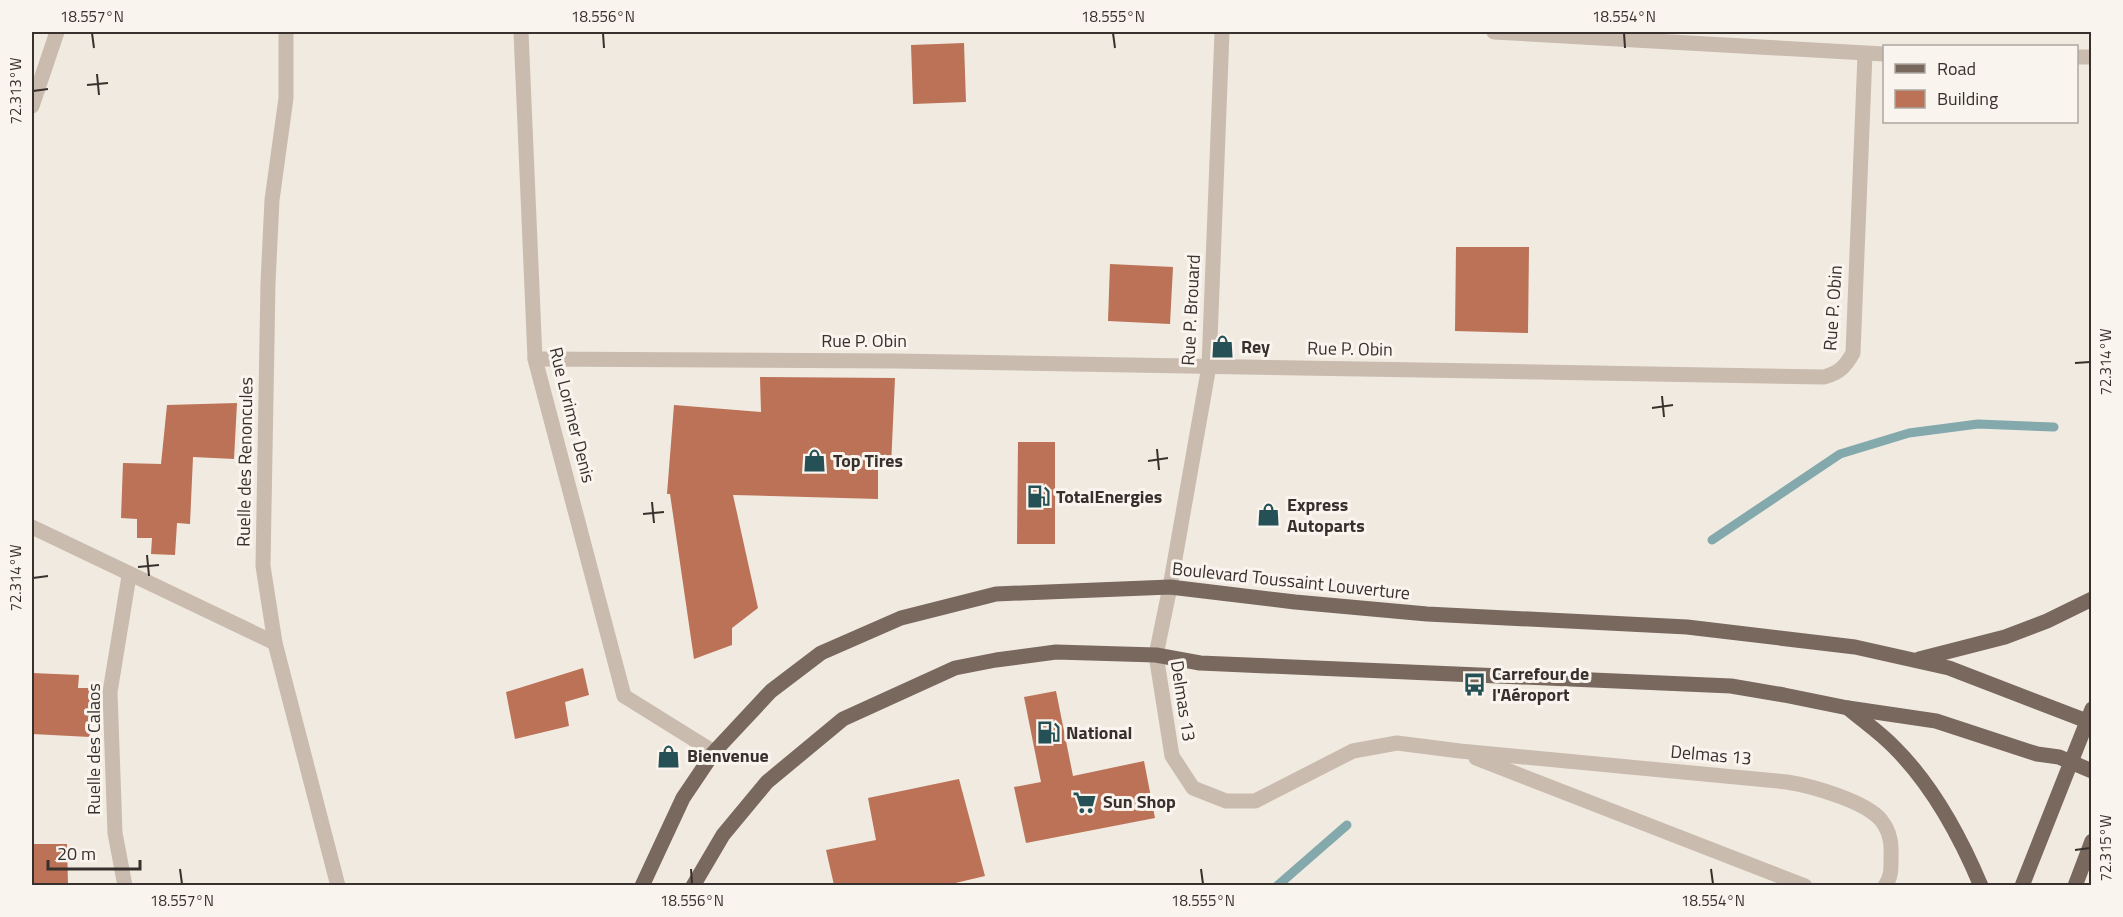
<svg xmlns="http://www.w3.org/2000/svg" width="2123" height="917" viewBox="0 0 2123 917" font-family="'Titillium Web',sans-serif">
	<style>
		.lines { fill: none; stroke-linecap: round; stroke-linejoin: round }
		.stream { stroke: #83a9ac; stroke-width: 9 }
		.building { fill: #bb7256 }
		.minor { stroke: #c9bbae; stroke-width: 15 }
		.major { stroke: #79685e; stroke-width: 15 }
		.ticks { fill: none; stroke: #38302c; stroke-width: 2 }
		.labels { text-anchor: middle; stroke-width: 6; stroke-linejoin: round; paint-order: stroke }
		.street-label { font-size: 18px; fill: #38302c; stroke: #f9f4ee }
		.poi-label { font-size: 18px; font-weight: bold; fill: #38302c; stroke: #f9f4ee; text-anchor: start }
		.neatline { fill: none; stroke: #38302c; stroke-width: 2 }
		.ticks-label { font-size: 15px; text-anchor: middle; fill: #38302c }
	</style>
	<rect width="100%" height="100%" fill="#f1eae1"/>
	<g class="lines">
		<g class="stream">
			<polyline points="1712,540 1840,454 1909,433 1978,424 2054,427"/>
			<polyline points="1277,886 1347,825"/>
		</g>
	</g>
	<g class="building">
		<polygon points="964,43 966,102 913,104 911,45"/>
		<polygon points="1456,247 1529,247 1528,333 1455,331"/>
		<polygon points="1110,264 1173,267 1170,324 1108,321"/>
		<polygon points="760,377 895,378 891,466 878,468 878,499 733,495 758,608 732,628 732,645 694,659 670,494 667,494 674,405 761,412"/>
		<polygon points="237,403 234,459 193,457 190,524 177,523 175,555 151,554 152,538 137,538 137,519 121,518 123,463 161,464 167,405"/>
		<polygon points="1018,442 1055,442 1055,544 1017,544"/>
		<polygon points="583,668 589,695 565,702 569,726 515,739 506,692"/>
		<polygon points="32,673 79,675 78,688 94,688 90,737 32,734"/>
		<polygon points="1056,691 1073,776 1144,761 1155,818 1026,843 1014,787 1041,782 1024,697"/>
		<polygon points="959,779 985,876 947,885 834,885 826,850 876,840 868,798"/>
		<polygon points="32,844 67,844 68,885 32,885"/>
	</g>
	<g class="lines">
		<g class="minor">
			<polyline points="286,32 286,98 272,200 268,283 263,566 275,643 338,886"/>
			<polyline points="521,32 535,359 624,696 714,752"/>
			<path d="M1222 32 1209 366 1170 587 1156 655 1172 756 1193 788 1226 801H1255L1353 751 1397 743 1460 751 1787 782C1812 786 1865 801 1881 820 1890 831 1892 842 1891 855 1891 867 1892 876 1885 886"/>
			<polyline points="1494,32 1884,54"/>
			<polyline points="2076,57 2092,57"/>
			<polyline points="32,106 57,32"/>
			<path d="M535 359 895 361 1824 377C1839 373 1845 367 1853 353L1865 54"/>
			<polyline points="32,527 275,643"/>
			<polyline points="1476,758 1805,886"/>
			<polyline points="125,886 115,833 110,692 129,576"/>
		</g>
		<g class="major">
			<polyline points="1919,659 2005,637 2047,621 2092,599"/>
			<path d="M1848 708C1863 721 1881 733 1895 748 1933 786 1960 836 1981 886"/>
			<polyline points="642,886 683,798 714,752 771,691 821,653 901,618 996,594 1170,587 1295,602 1427,614 1687,627 1855,647 1949,668 2092,723"/>
			<polyline points="693,886 723,835 767,782 843,719 955,668 996,660 1056,652 1156,655 1200,663 1731,686 1784,695 1848,708 1936,721 2037,754 2059,757 2092,771"/>
			<polyline points="2022,886 2092,709"/>
			<polyline points="2075,886 2092,841"/>
		</g>
	</g>
	<path class="ticks" d="M92 33 94 48M603 33 604 48M1113 33 1115 48M1624 33 1625 48M97 74 99 95M87 85 108 83M33 91 48 89M2075 363 2090 362M1662 396 1664 417M1652 408 1673 405M1157 449 1159 470M1148 461 1168 458M652 502 654 523M643 514 664 512M147 555 149 576M138 567 159 565M33 578 48 576M2075 850 2090 848M180 869 182 884M691 869 692 884M1201 869 1203 884M1711 869 1713 884"/>
	<defs>
		<symbol id="shop-bare" viewBox="-9 -9 18 18"><path d="M-5-2.5h2.3a2.7 3.5 0 0 1 5.4 0H5L5.5 6h-11ZM-1.5-2.5h3a1.5 2.3 0 0 0-3 0Z" fill="#255156" stroke="#f9f4ee" stroke-width="2.5" paint-order="stroke"/></symbol>
		<symbol id="fuel-bare" viewBox="-9 -9 18 18"><path d="M-5.5-6h7V0h2V4h1.3V-2.5L3-4.5l.8-.8L6-3V5H2.5V1h-1V6h-7ZM-4.2-4.7v3.2H.2V-4.7Z" fill="#255156" stroke="#f9f4ee" stroke-width="2.5" paint-order="stroke"/></symbol>
		<symbol id="bus-bare" viewBox="-9 -9 18 18"><path d="M-5-6H5V4H4V6H2V4H-2V6H-4V4H-5ZM-3.5-4V0h7V-4ZM-3.5 1.2v1.5H-2V1.2ZM2 1.2v1.5H3.5V1.2Z" fill="#255156" stroke="#f9f4ee" stroke-width="2.5" paint-order="stroke"/></symbol>
		<symbol id="supermarket-bare" viewBox="-9 -9 18 18"><path d="M-6-5.5h2.5l.6 2H6L4.5 2H-2.5L-4.4-4H-6ZM-1.5 3.2a1.3 1.3 0 1 0 .1 0ZM3 3.2a1.3 1.3 0 1 0 .1 0Z" fill="#255156" stroke="#f9f4ee" stroke-width="2.5" paint-order="stroke"/></symbol>
	</defs>
	<g fill-rule="evenodd">
		<use href="#shop-bare" x="1206" y="330" width="33" height="33"/>
		<use href="#shop-bare" x="798" y="444" width="33" height="33"/>
		<use href="#fuel-bare" x="1022" y="480" width="33" height="33"/>
		<use href="#shop-bare" x="1252" y="498" width="33" height="33"/>
		<use href="#bus-bare" x="1458" y="668" width="33" height="33"/>
		<use href="#fuel-bare" x="1032" y="716" width="33" height="33"/>
		<use href="#shop-bare" x="652" y="740" width="33" height="33"/>
		<use href="#supermarket-bare" x="1068" y="786" width="33" height="33"/>
	</g>
	<g class="labels">
		<g class="street-label">
			<text transform="translate(1833 308) rotate(-86)" y="6">Rue P. Obin</text>
			<text transform="translate(1191 310) rotate(-87)" y="6">Rue P. Brouard</text>
			<text x="864" y="347">Rue P. Obin</text>
			<text transform="translate(1350 349) rotate(1)" y="6">Rue P. Obin</text>
			<text transform="translate(572 415) rotate(76)" y="6">Rue Lorimer Denis</text>
			<text transform="translate(245 462) rotate(-89)" y="6">Ruelle des Renoncules</text>
			<text transform="translate(1291 581) rotate(6)" y="6">Boulevard Toussaint Louverture</text>
			<text transform="translate(1183 701) rotate(81)" y="6">Delmas 13</text>
			<text transform="translate(94 749) rotate(-90)" y="6">Ruelle des Calaos</text>
			<text transform="translate(1711 755) rotate(5)" y="6">Delmas 13</text>
		</g>
		<g class="poi-label">
			<text x="1241" y="353">Rey</text>
			<text x="833" y="467">Top Tires</text>
			<text x="1056" y="503">TotalEnergies</text>
			<text x="1287" y="511">Express<tspan x="1287" dy="21">Autoparts</tspan></text>
			<text x="1492" y="680">Carrefour de<tspan x="1492" dy="21">l'Aéroport</tspan></text>
			<text x="1066" y="739">National</text>
			<text x="687" y="762">Bienvenue</text>
			<text x="1103" y="808">Sun Shop</text>
		</g>
	</g>
	<rect width="2123" height="917" fill="none" stroke="#f9f4ee" stroke-width="66"/>
	<rect x="1883" y="45" width="195" height="78" fill="#f9f4ee" stroke="#aca6a0" stroke-width="1.5"/>
	<rect x="1895" y="64" width="30" height="9" fill="#79685e" stroke="#aca6a0" stroke-width="1.5"/>
	<text x="1937" y="75" font-size="18" fill="#38302c">Road</text>
	<rect x="1895" y="90" width="30" height="18" fill="#bb7256" stroke="#aca6a0" stroke-width="1.5"/>
	<text x="1937" y="105" font-size="18" fill="#38302c">Building</text>
	<path d="M48 860v9h92v-9" fill="none" stroke="#38302c" stroke-width="3"/>
	<text x="57" y="860" font-size="18" fill="#38302c" stroke="#f9f4ee" stroke-width="4.5" paint-order="stroke">20 m</text>
	<rect x="33" y="33" width="2057" height="851" class="neatline"/>
	<g class="ticks-label">
		<text x="92" y="22">18.557°N</text>
		<text x="603" y="22">18.556°N</text>
		<text x="1113" y="22">18.555°N</text>
		<text x="1624" y="22">18.554°N</text>
		<text transform="translate(16 91) rotate(-90)" y="5">72.313°W</text>
		<text transform="translate(2106 362) rotate(-90)" y="5">72.314°W</text>
		<text transform="translate(16 578) rotate(-90)" y="5">72.314°W</text>
		<text transform="translate(2106 848) rotate(-90)" y="5">72.315°W</text>
		<text x="182" y="906">18.557°N</text>
		<text x="692" y="906">18.556°N</text>
		<text x="1203" y="906">18.555°N</text>
		<text x="1713" y="906">18.554°N</text>
	</g>
</svg>
